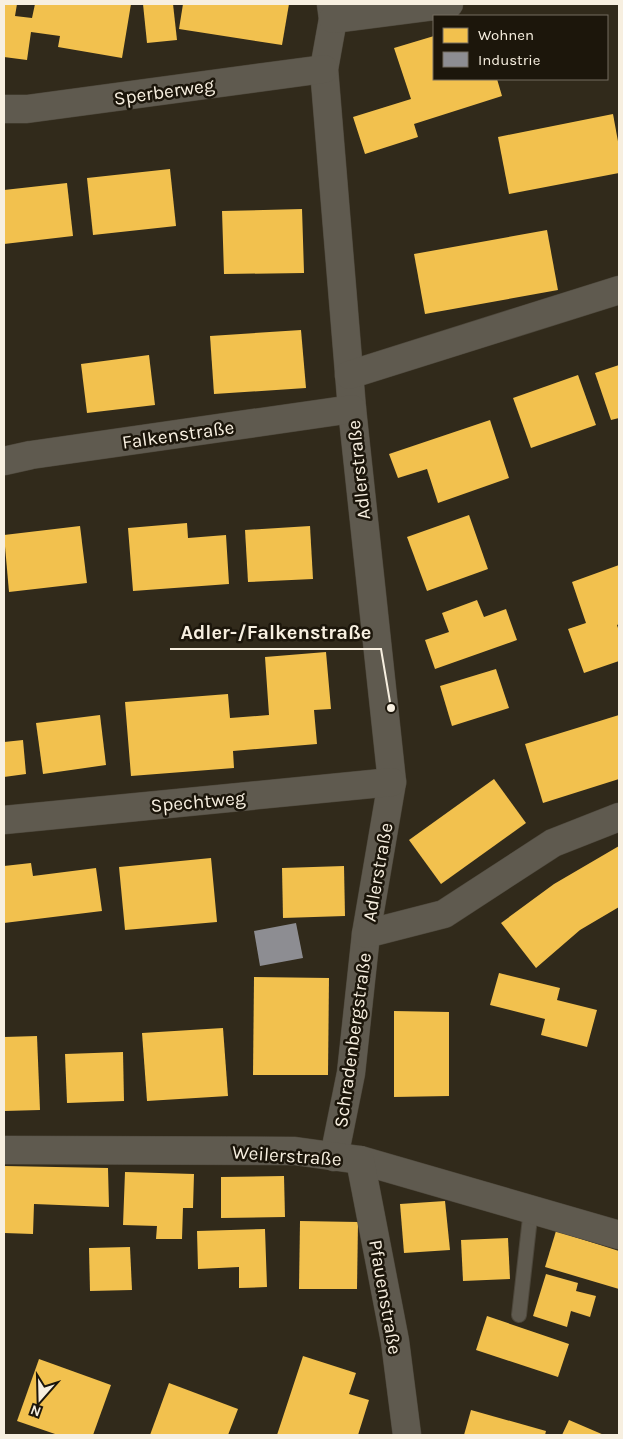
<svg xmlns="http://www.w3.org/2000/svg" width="623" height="1439" viewBox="0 0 623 1439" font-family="Karla,sans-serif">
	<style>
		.homes { fill: #f2c14e }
		.industry { fill: #8d8d92 }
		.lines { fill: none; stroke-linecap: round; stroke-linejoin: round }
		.lane-casing { stroke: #4d473b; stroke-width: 16 }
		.street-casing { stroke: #4d473b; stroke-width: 29 }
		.lane { stroke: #5f5a4f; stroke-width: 14 }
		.street { stroke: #5f5a4f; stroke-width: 28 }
		.labels { text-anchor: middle; stroke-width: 5; stroke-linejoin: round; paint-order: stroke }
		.street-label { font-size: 19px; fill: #f7efe0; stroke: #1c160b }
		.leader { fill: none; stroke: #f7efe0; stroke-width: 2 }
		.callout-dot { fill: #f7efe0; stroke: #1c160b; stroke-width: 2 }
		.callout-label { font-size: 20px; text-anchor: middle; font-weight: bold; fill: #f7efe0; stroke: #1c160b; stroke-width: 5; stroke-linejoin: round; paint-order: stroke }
	</style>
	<rect width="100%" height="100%" fill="#312a1b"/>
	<g class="homes">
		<polygon points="4,4 17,4 15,16 32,18 35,4 131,4 122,58 58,47 60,36 31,32 27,60 4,57"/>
		<polygon points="143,4 173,4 177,40 147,43"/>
		<polygon points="183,4 289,4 282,45 179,29"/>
		<polygon points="434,36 434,79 497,79 502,96 414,124 418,137 365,154 353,117 411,99 394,48"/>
		<polygon points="613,114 619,147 619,173 509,194 498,137"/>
		<polygon points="170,169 176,226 93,235 87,178"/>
		<polygon points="67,183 73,236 4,244 4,190"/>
		<polygon points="302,209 304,273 224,274 222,211"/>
		<polygon points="547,230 558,290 425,314 414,254"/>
		<polygon points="301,330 306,388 214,394 210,336"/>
		<polygon points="149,355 155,405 87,413 81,364"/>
		<polygon points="619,365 619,418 611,420 595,373"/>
		<polygon points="578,375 596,425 531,448 513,398"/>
		<polygon points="490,420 509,478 438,503 427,469 398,478 389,454"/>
		<polygon points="469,515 488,569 427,591 407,537"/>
		<polygon points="187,523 188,538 226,535 229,584 133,591 128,528"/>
		<polygon points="80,526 87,583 9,592 4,535"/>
		<polygon points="310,526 313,579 248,582 245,530"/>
		<polygon points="619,565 619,624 617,625 619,631 619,661 584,673 568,629 586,623 572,582"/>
		<polygon points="477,600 484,617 506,609 517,640 435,669 425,640 449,632 442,613"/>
		<polygon points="326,652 331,709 314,710 317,744 233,751 234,768 131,776 125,702 228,694 230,718 269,715 265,657"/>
		<polygon points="496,669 509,708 452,726 440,686"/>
		<polygon points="100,715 106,765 43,774 36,723"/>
		<polygon points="619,715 619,779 543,803 525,744"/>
		<polygon points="23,740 26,774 4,777 4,742"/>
		<polygon points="494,779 526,823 441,884 409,840"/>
		<polygon points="619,846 619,907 580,930 536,968 501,923 554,884"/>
		<polygon points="211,858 217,922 125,930 119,867"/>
		<polygon points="31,863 33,876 96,868 102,911 4,923 4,866"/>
		<polygon points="344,866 345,916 283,918 282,868"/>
		<polygon points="499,973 560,988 557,1000 597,1010 587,1047 541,1035 545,1019 490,1005"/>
		<polygon points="254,977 329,978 328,1075 253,1075"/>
		<polygon points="394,1011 449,1012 449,1096 394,1097"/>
		<polygon points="223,1028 228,1096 147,1101 142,1033"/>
		<polygon points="37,1036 40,1110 4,1111 4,1037"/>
		<polygon points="123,1052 124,1101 67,1103 65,1054"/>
		<polygon points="4,1166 108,1168 109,1207 34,1204 33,1234 4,1233"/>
		<polygon points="125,1172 194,1174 193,1208 183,1208 182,1239 156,1239 157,1226 123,1225"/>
		<polygon points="284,1176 285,1217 221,1218 221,1177"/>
		<polygon points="445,1201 450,1250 404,1253 400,1204"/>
		<polygon points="300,1221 358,1222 357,1289 299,1289"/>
		<polygon points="265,1229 267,1287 239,1288 239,1267 198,1269 197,1231"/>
		<polygon points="556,1231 619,1251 619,1289 545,1267"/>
		<polygon points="508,1238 510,1279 463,1281 461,1240"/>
		<polygon points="130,1247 132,1290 90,1291 89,1248"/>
		<polygon points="546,1274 578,1283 576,1291 596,1296 590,1317 571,1311 567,1327 533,1316"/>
		<polygon points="487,1316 569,1344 558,1377 476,1350"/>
		<polygon points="303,1356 356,1373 349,1394 369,1400 358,1435 277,1435"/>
		<polygon points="39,1359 111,1385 93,1435 58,1435 17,1421"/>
		<polygon points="169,1383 238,1409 228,1435 150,1435"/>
		<polygon points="471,1410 546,1431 545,1435 464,1435"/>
		<polygon points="569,1420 604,1435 562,1435"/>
	</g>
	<polygon class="industry" points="296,923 303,958 260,966 254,931"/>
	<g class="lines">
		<defs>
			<polyline id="lane" points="519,1315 531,1209"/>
			<g id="street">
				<polyline points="331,4 333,19 324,69 352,409 392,782 366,934 351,1073 334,1157"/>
				<polyline points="333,19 449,4"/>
				<polyline points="4,109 27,109 324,69"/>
				<polyline points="349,375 619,290"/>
				<polyline points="4,461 31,455 352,409"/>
				<polyline points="4,820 392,782"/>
				<polyline points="366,934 444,914 553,843 619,817"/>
				<polyline points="4,1150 295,1151 360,1160 619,1235"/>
				<polyline points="360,1160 395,1341 407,1435"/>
			</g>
		</defs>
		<use href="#lane" class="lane-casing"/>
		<use href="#street" class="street-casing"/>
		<use href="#lane" class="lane"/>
		<use href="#street" class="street"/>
	</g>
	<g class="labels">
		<g class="street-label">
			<text transform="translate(164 91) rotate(-8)" y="7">Sperberweg</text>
			<text transform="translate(178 434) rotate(-8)" y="7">Falkenstraße</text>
			<text transform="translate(358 470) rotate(-96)" y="7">Adlerstraße</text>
			<text transform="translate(198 801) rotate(-5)" y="7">Spechtweg</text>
			<text transform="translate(377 872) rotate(-80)" y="7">Adlerstraße</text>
			<text transform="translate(352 1040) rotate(-82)" y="7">Schradenbergstraße</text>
			<text transform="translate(287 1155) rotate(4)" y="7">Weilerstraße</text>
			<text transform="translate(386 1297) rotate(80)" y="7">Pfauenstraße</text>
		</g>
	</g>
	<path class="leader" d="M391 708L381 649H170"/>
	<circle class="callout-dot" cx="391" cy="708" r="5"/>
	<g class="callout-label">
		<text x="276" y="639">Adler-/Falkenstraße</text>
	</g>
	<rect width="623" height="1439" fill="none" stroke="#f7efe0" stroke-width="10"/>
	<rect x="433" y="15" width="175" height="65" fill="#1c160b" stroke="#746d60"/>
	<rect x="443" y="28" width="25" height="15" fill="#f2c14e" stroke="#746d60"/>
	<text x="478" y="40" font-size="15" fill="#f7efe0">Wohnen</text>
	<rect x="443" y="52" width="25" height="15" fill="#8d8d92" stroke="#746d60"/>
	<text x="478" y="65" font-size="15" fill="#f7efe0">Industrie</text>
	<g transform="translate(40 1399) rotate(200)" stroke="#1c160b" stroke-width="4" paint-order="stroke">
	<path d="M0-4L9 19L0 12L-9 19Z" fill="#f7efe0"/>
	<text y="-8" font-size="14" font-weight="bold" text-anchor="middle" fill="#f7efe0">N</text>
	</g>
</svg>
